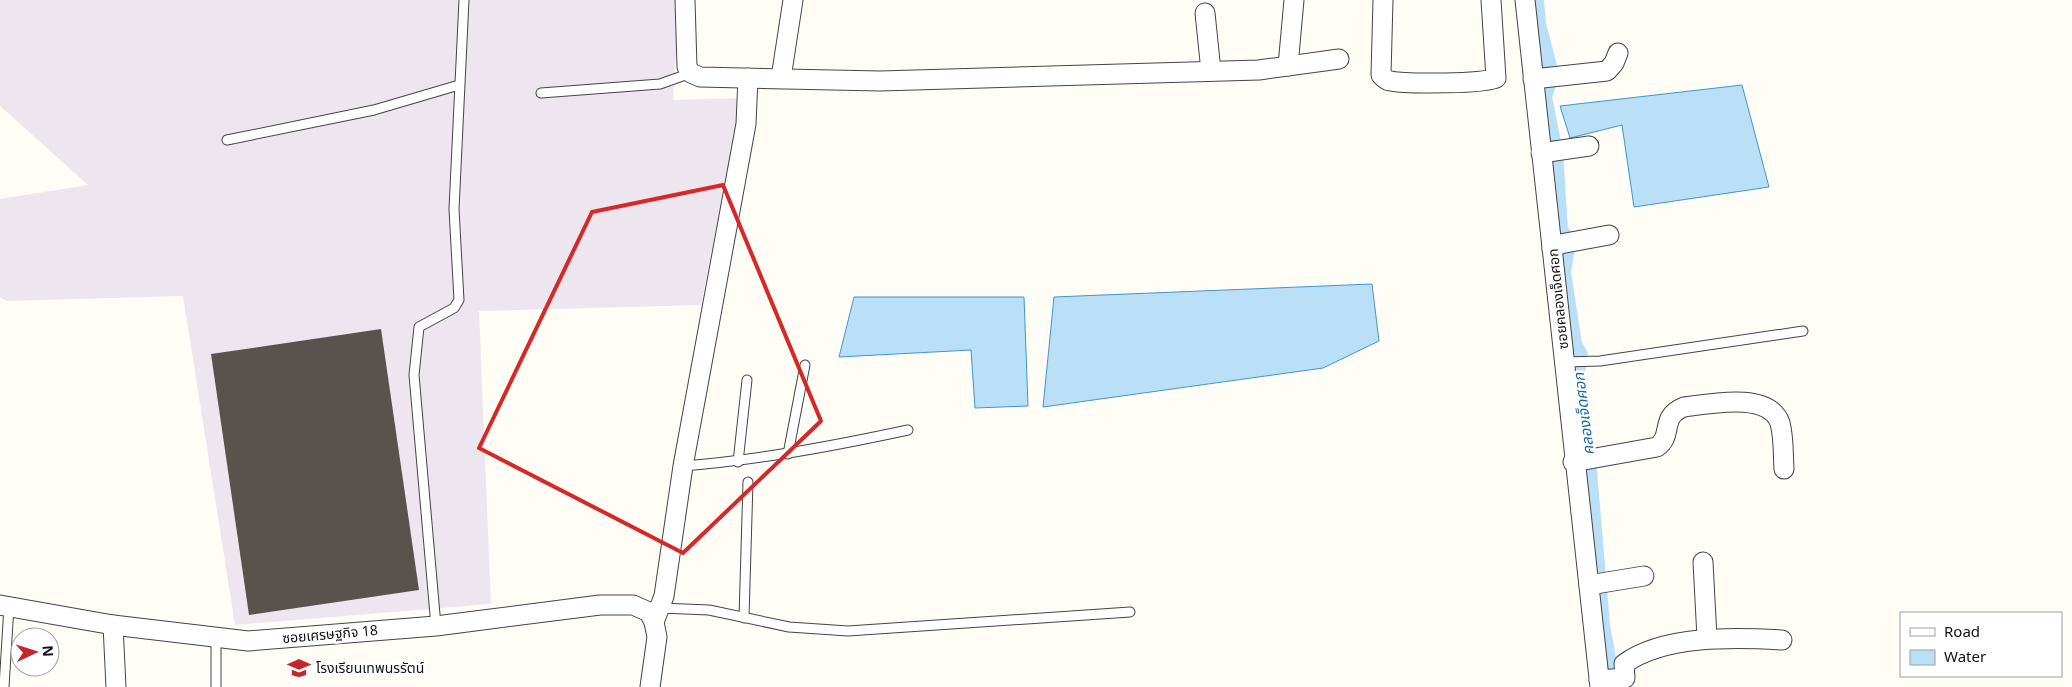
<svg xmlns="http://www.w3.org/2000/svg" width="2072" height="687" viewBox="0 0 2072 687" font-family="Georgia,'Noto Sans Thai',serif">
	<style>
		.industrial { fill: #eee6ef }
		.water { fill: #b9e0f7; stroke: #3f96cf }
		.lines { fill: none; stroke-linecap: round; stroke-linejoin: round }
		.canal { stroke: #b9e0f7; stroke-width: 16 }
		.building { fill: #5a524d }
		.service-casing { stroke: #444; stroke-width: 11 }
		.minor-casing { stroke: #444; stroke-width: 21 }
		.service { stroke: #fff; stroke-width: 9 }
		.minor { stroke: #fff; stroke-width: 19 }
		.marked { fill: none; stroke: #d62828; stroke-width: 4; stroke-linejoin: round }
		.labels { text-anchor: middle; stroke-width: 5; stroke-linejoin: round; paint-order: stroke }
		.street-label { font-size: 14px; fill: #111; stroke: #fff }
		.poi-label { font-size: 14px; fill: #111; stroke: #fff; text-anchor: start }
		.water-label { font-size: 15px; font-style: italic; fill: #1768a6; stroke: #fff }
	</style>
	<rect width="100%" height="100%" fill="#fffdf5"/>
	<polygon class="industrial" points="0,0 679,0 673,100 742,98 701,305 479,311 491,604 235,625 183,296 6,301 0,297 0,199 88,185 0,106"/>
	<g class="water">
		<polygon points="1742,85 1769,187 1634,207 1622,125 1570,138 1560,106"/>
		<polygon points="1372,284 1379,341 1323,368 1043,407 1054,297"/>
		<polygon points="854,297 1024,297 1028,406 975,408 971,350 839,357"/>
	</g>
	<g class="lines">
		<polyline class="canal" points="1536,0 1538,24 1551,74 1544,97 1555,152 1560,230 1568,242 1563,272 1574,344 1580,355 1577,372 1578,396 1585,441 1590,454 1589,471 1602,625 1613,687"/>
	</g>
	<polygon class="building" points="381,329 419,590 249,615 211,354"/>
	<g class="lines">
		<defs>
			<g id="service">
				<polyline points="541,93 660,84 691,73"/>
				<polyline points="227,140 374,110 459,85"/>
				<polyline points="1565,362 1600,361 1803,331"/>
				<polyline points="788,454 805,365"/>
				<polyline points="738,462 747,380"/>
				<path d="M683 466C759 460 833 446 908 430"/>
				<polyline points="660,608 709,610 789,627 848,631 1130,612"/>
				<polyline points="744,618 748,482"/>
				<polyline points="436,626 414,375 419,327 454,308 459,300 454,209 464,0"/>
				<polyline points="4,687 9,606"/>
				<polyline points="216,687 216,638"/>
			</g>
			<g id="minor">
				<polyline points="685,0 687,67 691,73 700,77 880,81 1259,70 1339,59"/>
				<path d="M1383 0 1381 75C1384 78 1387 81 1391 81 1404 84 1487 84 1496 78L1491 0"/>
				<polyline points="1525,0 1600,687"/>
				<polyline points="1205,13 1211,71"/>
				<polyline points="1288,66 1294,0"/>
				<polyline points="781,78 793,0"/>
				<polyline points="1533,79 1607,71 1614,63 1618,53"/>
				<polyline points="1541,153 1589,146"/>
				<polyline points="1552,249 1560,244 1609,235"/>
				<path d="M1573 462 1657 447C1674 435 1659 417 1684 407 1709 404 1769 391 1780 423 1784 438 1783 454 1784 469"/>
				<polyline points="1703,562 1707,638"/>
				<polyline points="1589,585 1644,576"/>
				<polyline points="0,605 113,625 248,641 436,626 600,605 633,605 649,612 654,622"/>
				<polyline points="113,625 116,687"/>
				<path d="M1599 680 1625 678 1624 664C1663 635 1735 637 1782 640"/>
				<polyline points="650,687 657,637 654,622 664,596 683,466 746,124 748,78"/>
			</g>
		</defs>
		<use href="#service" class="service-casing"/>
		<use href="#minor" class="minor-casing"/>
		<use href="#service" class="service"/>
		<use href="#minor" class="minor"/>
	</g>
	<path class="marked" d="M723 185 821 421 683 553 479 448 592 212Z"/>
	<defs>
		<symbol id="school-bare" viewBox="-9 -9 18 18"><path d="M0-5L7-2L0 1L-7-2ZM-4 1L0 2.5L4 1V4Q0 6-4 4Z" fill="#c4262e" stroke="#fff" stroke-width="2.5" paint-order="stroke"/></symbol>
	</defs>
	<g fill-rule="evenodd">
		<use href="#school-bare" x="283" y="652" width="32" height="32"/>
	</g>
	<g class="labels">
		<g class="street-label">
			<text transform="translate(1558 299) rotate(-96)" y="5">ซอยคลองเจ็ดศอก</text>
			<text transform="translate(330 634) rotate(-5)" y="5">ซอยเศรษฐกิจ 18</text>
		</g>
		<g class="poi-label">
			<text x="316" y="673">โรงเรียนเทพนรรัตน์</text>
		</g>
		<g class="water-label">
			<text transform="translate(1584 414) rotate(-97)" y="5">คลองเจ็ดศอก</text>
		</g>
	</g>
	<rect x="1900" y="612" width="162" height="65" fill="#ffffff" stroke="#a0a0a0"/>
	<rect x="1910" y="628" width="25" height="8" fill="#ffffff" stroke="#a0a0a0"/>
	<text x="1944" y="637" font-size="15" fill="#111111">Road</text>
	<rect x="1910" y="650" width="25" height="15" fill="#b9e0f7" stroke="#a0a0a0"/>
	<text x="1944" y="662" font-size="15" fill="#111111">Water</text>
	<g transform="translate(35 652) rotate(86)"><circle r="24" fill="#ffffff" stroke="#a0a0a0"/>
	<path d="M0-4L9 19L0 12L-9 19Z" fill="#c4262e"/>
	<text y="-8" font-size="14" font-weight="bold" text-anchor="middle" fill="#111111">N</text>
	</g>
</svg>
